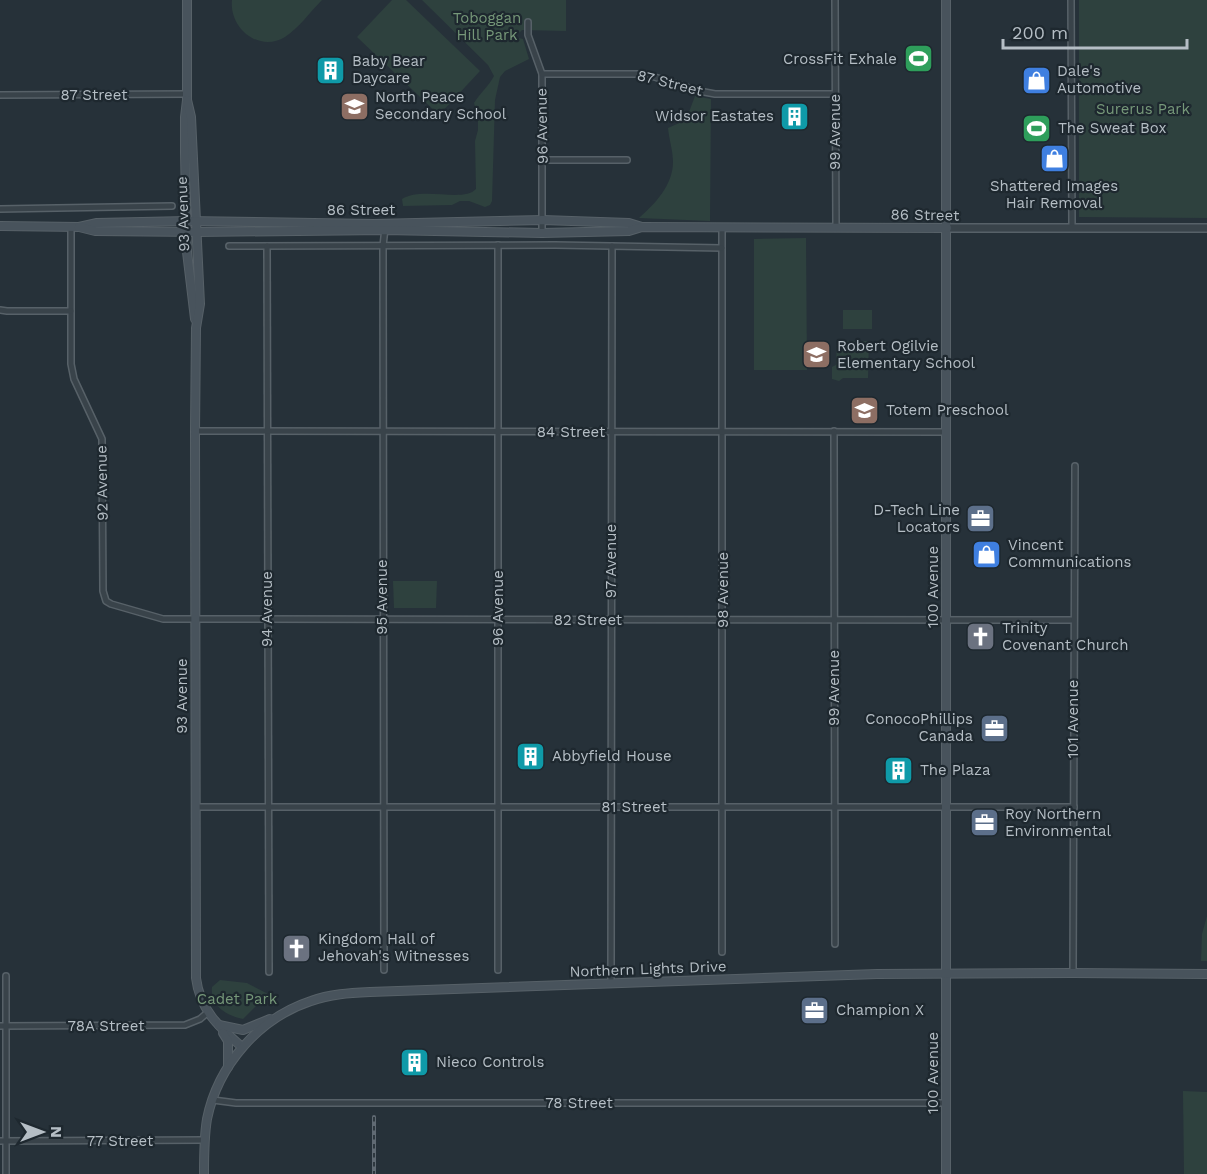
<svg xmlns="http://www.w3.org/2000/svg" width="1207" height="1174" viewBox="0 0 1207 1174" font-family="'Work Sans',sans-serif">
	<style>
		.green { fill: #2e413e }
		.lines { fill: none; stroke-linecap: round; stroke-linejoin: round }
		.minor-casing { stroke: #576168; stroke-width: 8 }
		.tertiary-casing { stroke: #576168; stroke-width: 10 }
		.secondary-casing { stroke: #576168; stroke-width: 10 }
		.minor { stroke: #39434a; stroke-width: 5 }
		.tertiary { stroke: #39434a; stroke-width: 7 }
		.secondary { stroke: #48535c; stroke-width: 8 }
		.rail-casing { stroke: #606a73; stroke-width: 4 }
		.rail { stroke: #1e282f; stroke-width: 1.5; stroke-dasharray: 4.5; stroke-linecap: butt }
		.labels { text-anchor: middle; stroke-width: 4.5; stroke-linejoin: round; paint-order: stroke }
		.park-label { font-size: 15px; fill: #769879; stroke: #1e282f }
		.poi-label { font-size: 15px; fill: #b5bec5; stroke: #1e282f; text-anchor: start }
		.street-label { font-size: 15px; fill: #b5bec5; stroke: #1e282f }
	</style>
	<rect width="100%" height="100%" fill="#263139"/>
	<g class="green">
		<path d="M232 0H322C310 12 299 28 285 37 259 53 229 28 232 0Z"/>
		<polygon points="392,0 406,0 480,71 439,115 357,37"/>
		<path d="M422 0H566V31L522 30 515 37 523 39 529 59 505 71 500 77 495 100 492 201 490 205 485 207 469 201H460L452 205 403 206 402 199C423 186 463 203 476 189L475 141 478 130V116L474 103C480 93 489 86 494 76L488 65Z"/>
		<polygon points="1079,0 1207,0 1207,218 1079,217"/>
		<path d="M695 96 711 99 710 221 639 218C655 204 673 185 673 162 673 151 669 139 668 128L686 120Z"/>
		<polygon points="806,238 807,370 754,370 754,239"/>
		<rect x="843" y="310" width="29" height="19"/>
		<polygon points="837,341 869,341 868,378 843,378 839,381 832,379 832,367 836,365"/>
		<polygon points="393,581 437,581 436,608 394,608"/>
		<polygon points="1207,916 1207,961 1201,961 1202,934"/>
		<path d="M220 980 247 983 268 994 243 1019C227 1016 210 1006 212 987Z"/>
		<polygon points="1183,1091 1207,1092 1207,1174 1184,1174"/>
	</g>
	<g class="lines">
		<defs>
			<g id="minor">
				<polyline points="835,0 836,227"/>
				<polyline points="1071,0 1072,228"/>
				<polyline points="528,22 528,35 542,74 542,233"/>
				<polyline points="542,74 645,74 699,91 715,94 835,94"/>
				<polyline points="0,95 187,94"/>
				<polyline points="543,160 627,160"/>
				<polyline points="0,209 172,206"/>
				<polyline points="71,227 71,364 74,379 102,439 103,591 106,601 111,604 163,619 1073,620"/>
				<polyline points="722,228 722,952"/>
				<polyline points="498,245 498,970"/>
				<polyline points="229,246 555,245 722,248"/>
				<polyline points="267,246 269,972"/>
				<polyline points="0,310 7,311 71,311"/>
				<polyline points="195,431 947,432"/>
				<polyline points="834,431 835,944"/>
				<polyline points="195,807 1074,807"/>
				<polyline points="384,970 383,246 385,228"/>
				<polyline points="1073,973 1075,466"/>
				<polyline points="611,984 612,246"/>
				<polyline points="0,1026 185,1025 200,1019 207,1013"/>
				<polyline points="213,1100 236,1103 946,1103"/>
				<polyline points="0,1141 204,1140"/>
				<polyline points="6,1174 6,976"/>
			</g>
			<polyline id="tertiary" points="947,228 1207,228"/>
			<g id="secondary">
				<polyline points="187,0 187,100 185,117 185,153 187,252 195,319"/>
				<polyline points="946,0 946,1174"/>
				<path d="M187 100 191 117 200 304 196 328 195 431 196 978C200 1010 219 1027 242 1047"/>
				<polyline points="0,226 79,227 97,223 187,221 374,224 543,220 629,223 642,227"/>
				<polyline points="79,227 95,231 197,232 385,230 542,233 629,231 642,227 947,228"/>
				<polyline points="219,1025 243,1030 270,1019"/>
				<polyline points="223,1033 228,1041 228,1067"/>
				<path d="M204 1174C204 1156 204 1137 207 1119 218 1065 259 1018 311 1001 330 994 350 993 370 992L877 974 1073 973 1207 974"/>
			</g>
		</defs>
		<use href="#minor" class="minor-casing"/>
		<use href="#tertiary" class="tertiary-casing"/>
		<use href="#secondary" class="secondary-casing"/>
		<use href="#minor" class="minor"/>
		<use href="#tertiary" class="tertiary"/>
		<use href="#secondary" class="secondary"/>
		<defs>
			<polyline id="rail" points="374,1117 374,1174"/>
		</defs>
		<use href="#rail" class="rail-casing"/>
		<use href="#rail" class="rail"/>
	</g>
	<defs>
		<symbol id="stadium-square" viewBox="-11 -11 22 22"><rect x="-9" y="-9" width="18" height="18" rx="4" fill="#2e9e5b" stroke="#1e282f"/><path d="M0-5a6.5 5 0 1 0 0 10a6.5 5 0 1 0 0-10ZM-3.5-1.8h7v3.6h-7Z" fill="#fff"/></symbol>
		<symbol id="building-square" viewBox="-11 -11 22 22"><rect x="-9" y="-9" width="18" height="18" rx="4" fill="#0f9aa8" stroke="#1e282f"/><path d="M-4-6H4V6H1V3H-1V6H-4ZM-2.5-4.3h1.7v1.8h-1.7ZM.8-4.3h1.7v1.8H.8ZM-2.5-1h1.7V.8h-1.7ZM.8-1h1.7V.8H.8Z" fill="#fff"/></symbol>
		<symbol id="shop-square" viewBox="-11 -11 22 22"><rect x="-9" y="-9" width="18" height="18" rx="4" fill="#3f7fe0" stroke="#1e282f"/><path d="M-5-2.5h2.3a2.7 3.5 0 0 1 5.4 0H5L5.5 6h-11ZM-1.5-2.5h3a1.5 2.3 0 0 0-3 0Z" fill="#fff"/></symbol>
		<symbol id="school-square" viewBox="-11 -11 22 22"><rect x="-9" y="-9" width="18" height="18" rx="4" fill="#8d6e63" stroke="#1e282f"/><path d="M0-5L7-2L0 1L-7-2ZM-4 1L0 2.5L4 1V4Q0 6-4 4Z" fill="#fff"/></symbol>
		<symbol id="office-square" viewBox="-11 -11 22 22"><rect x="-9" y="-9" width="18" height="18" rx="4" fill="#5c6f8a" stroke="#1e282f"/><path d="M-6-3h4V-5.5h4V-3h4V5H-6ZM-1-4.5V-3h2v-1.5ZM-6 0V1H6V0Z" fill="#fff"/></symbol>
		<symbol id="church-square" viewBox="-11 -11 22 22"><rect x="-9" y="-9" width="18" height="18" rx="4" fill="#6b7280" stroke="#1e282f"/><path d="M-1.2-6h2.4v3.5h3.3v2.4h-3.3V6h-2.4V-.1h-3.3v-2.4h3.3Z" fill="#fff"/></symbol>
	</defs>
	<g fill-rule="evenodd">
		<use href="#stadium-square" x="902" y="42" width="33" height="33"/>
		<use href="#building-square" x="314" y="54" width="33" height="33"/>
		<use href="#shop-square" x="1020" y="64" width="33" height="33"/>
		<use href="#school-square" x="338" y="90" width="33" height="33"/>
		<use href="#building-square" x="778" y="100" width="33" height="33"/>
		<use href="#stadium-square" x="1020" y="112" width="33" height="33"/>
		<use href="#shop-square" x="1038" y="142" width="33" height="33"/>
		<use href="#school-square" x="800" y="338" width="33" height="33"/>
		<use href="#school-square" x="848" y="394" width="33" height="33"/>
		<use href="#office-square" x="964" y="502" width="33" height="33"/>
		<use href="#shop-square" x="970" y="538" width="33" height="33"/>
		<use href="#church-square" x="964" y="620" width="33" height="33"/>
		<use href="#office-square" x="978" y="712" width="33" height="33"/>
		<use href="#building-square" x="514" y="740" width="33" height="33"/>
		<use href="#building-square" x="882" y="754" width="33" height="33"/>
		<use href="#office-square" x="968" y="806" width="33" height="33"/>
		<use href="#church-square" x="280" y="932" width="33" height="33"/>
		<use href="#office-square" x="798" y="994" width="33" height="33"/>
		<use href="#building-square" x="398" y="1046" width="33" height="33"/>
	</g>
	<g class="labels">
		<g class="park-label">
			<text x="487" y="23">Toboggan<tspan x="487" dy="17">Hill Park</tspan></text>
			<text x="1143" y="114">Surerus Park</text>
			<text x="237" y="1004">Cadet Park</text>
		</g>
		<g class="poi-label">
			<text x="897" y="64" text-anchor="end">CrossFit Exhale</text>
			<text x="352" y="66">Baby Bear<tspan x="352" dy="17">Daycare</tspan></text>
			<text x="1057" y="76">Dale's<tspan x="1057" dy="17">Automotive</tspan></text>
			<text x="375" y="102">North Peace<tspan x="375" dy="17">Secondary School</tspan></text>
			<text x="774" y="121" text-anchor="end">Widsor Eastates</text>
			<text x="1058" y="133">The Sweat Box</text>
			<text x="1054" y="191" text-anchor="middle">Shattered Images<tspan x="1054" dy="17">Hair Removal</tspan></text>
			<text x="837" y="351">Robert Ogilvie<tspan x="837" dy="17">Elementary School</tspan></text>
			<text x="886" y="415">Totem Preschool</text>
			<text x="960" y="515" text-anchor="end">D-Tech Line<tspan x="960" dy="17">Locators</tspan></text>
			<text x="1008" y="550">Vincent<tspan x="1008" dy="17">Communications</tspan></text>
			<text x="1002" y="633">Trinity<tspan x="1002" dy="17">Covenant Church</tspan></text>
			<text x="973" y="724" text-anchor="end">ConocoPhillips<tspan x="973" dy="17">Canada</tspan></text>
			<text x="552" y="761">Abbyfield House</text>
			<text x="920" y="775">The Plaza</text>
			<text x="1005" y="819">Roy Northern<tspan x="1005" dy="17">Environmental</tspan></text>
			<text x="318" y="944">Kingdom Hall of<tspan x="318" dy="17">Jehovah's Witnesses</tspan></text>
			<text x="836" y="1015">Champion X</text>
			<text x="436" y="1067">Nieco Controls</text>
		</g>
		<g class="street-label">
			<text transform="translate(670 83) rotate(14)" y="5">87 Street</text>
			<text x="94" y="100">87 Street</text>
			<text transform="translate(542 126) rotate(-91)" y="5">96 Avenue</text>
			<text transform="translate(835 132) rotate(-90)" y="5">99 Avenue</text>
			<text x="361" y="215">86 Street</text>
			<text transform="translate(183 214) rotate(-92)" y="5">93 Avenue</text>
			<text transform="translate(925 215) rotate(1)" y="5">86 Street</text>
			<text x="571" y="437">84 Street</text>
			<text transform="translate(102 483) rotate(-91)" y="5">92 Avenue</text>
			<text transform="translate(611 561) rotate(-90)" y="5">97 Avenue</text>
			<text transform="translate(933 587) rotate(-90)" y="5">100 Avenue</text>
			<text transform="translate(723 590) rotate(-90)" y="5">98 Avenue</text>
			<text transform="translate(382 597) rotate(-90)" y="5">95 Avenue</text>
			<text transform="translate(498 608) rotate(-90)" y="5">96 Avenue</text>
			<text transform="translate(267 609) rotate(-90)" y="5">94 Avenue</text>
			<text x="588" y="625">82 Street</text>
			<text transform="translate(834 688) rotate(-90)" y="5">99 Avenue</text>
			<text transform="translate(182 696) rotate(-90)" y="5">93 Avenue</text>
			<text transform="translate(1073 719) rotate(-90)" y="5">101 Avenue</text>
			<text x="634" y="812">81 Street</text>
			<text transform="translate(648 969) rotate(-2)" y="5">Northern Lights Drive</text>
			<text x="106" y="1031">78A Street</text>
			<text transform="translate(933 1073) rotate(-90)" y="5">100 Avenue</text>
			<text x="579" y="1108">78 Street</text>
			<text x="120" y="1146">77 Street</text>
		</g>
	</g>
	<g transform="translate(42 1132) rotate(90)" stroke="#1e282f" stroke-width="4.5" paint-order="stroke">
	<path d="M0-4.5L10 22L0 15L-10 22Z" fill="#b5bec5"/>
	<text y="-9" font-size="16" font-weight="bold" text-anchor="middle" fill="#b5bec5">N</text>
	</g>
	<path d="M1003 39v9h184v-9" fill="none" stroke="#b5bec5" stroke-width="3"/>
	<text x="1012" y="39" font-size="18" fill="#b5bec5" stroke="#1e282f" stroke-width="4.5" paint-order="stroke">200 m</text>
</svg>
